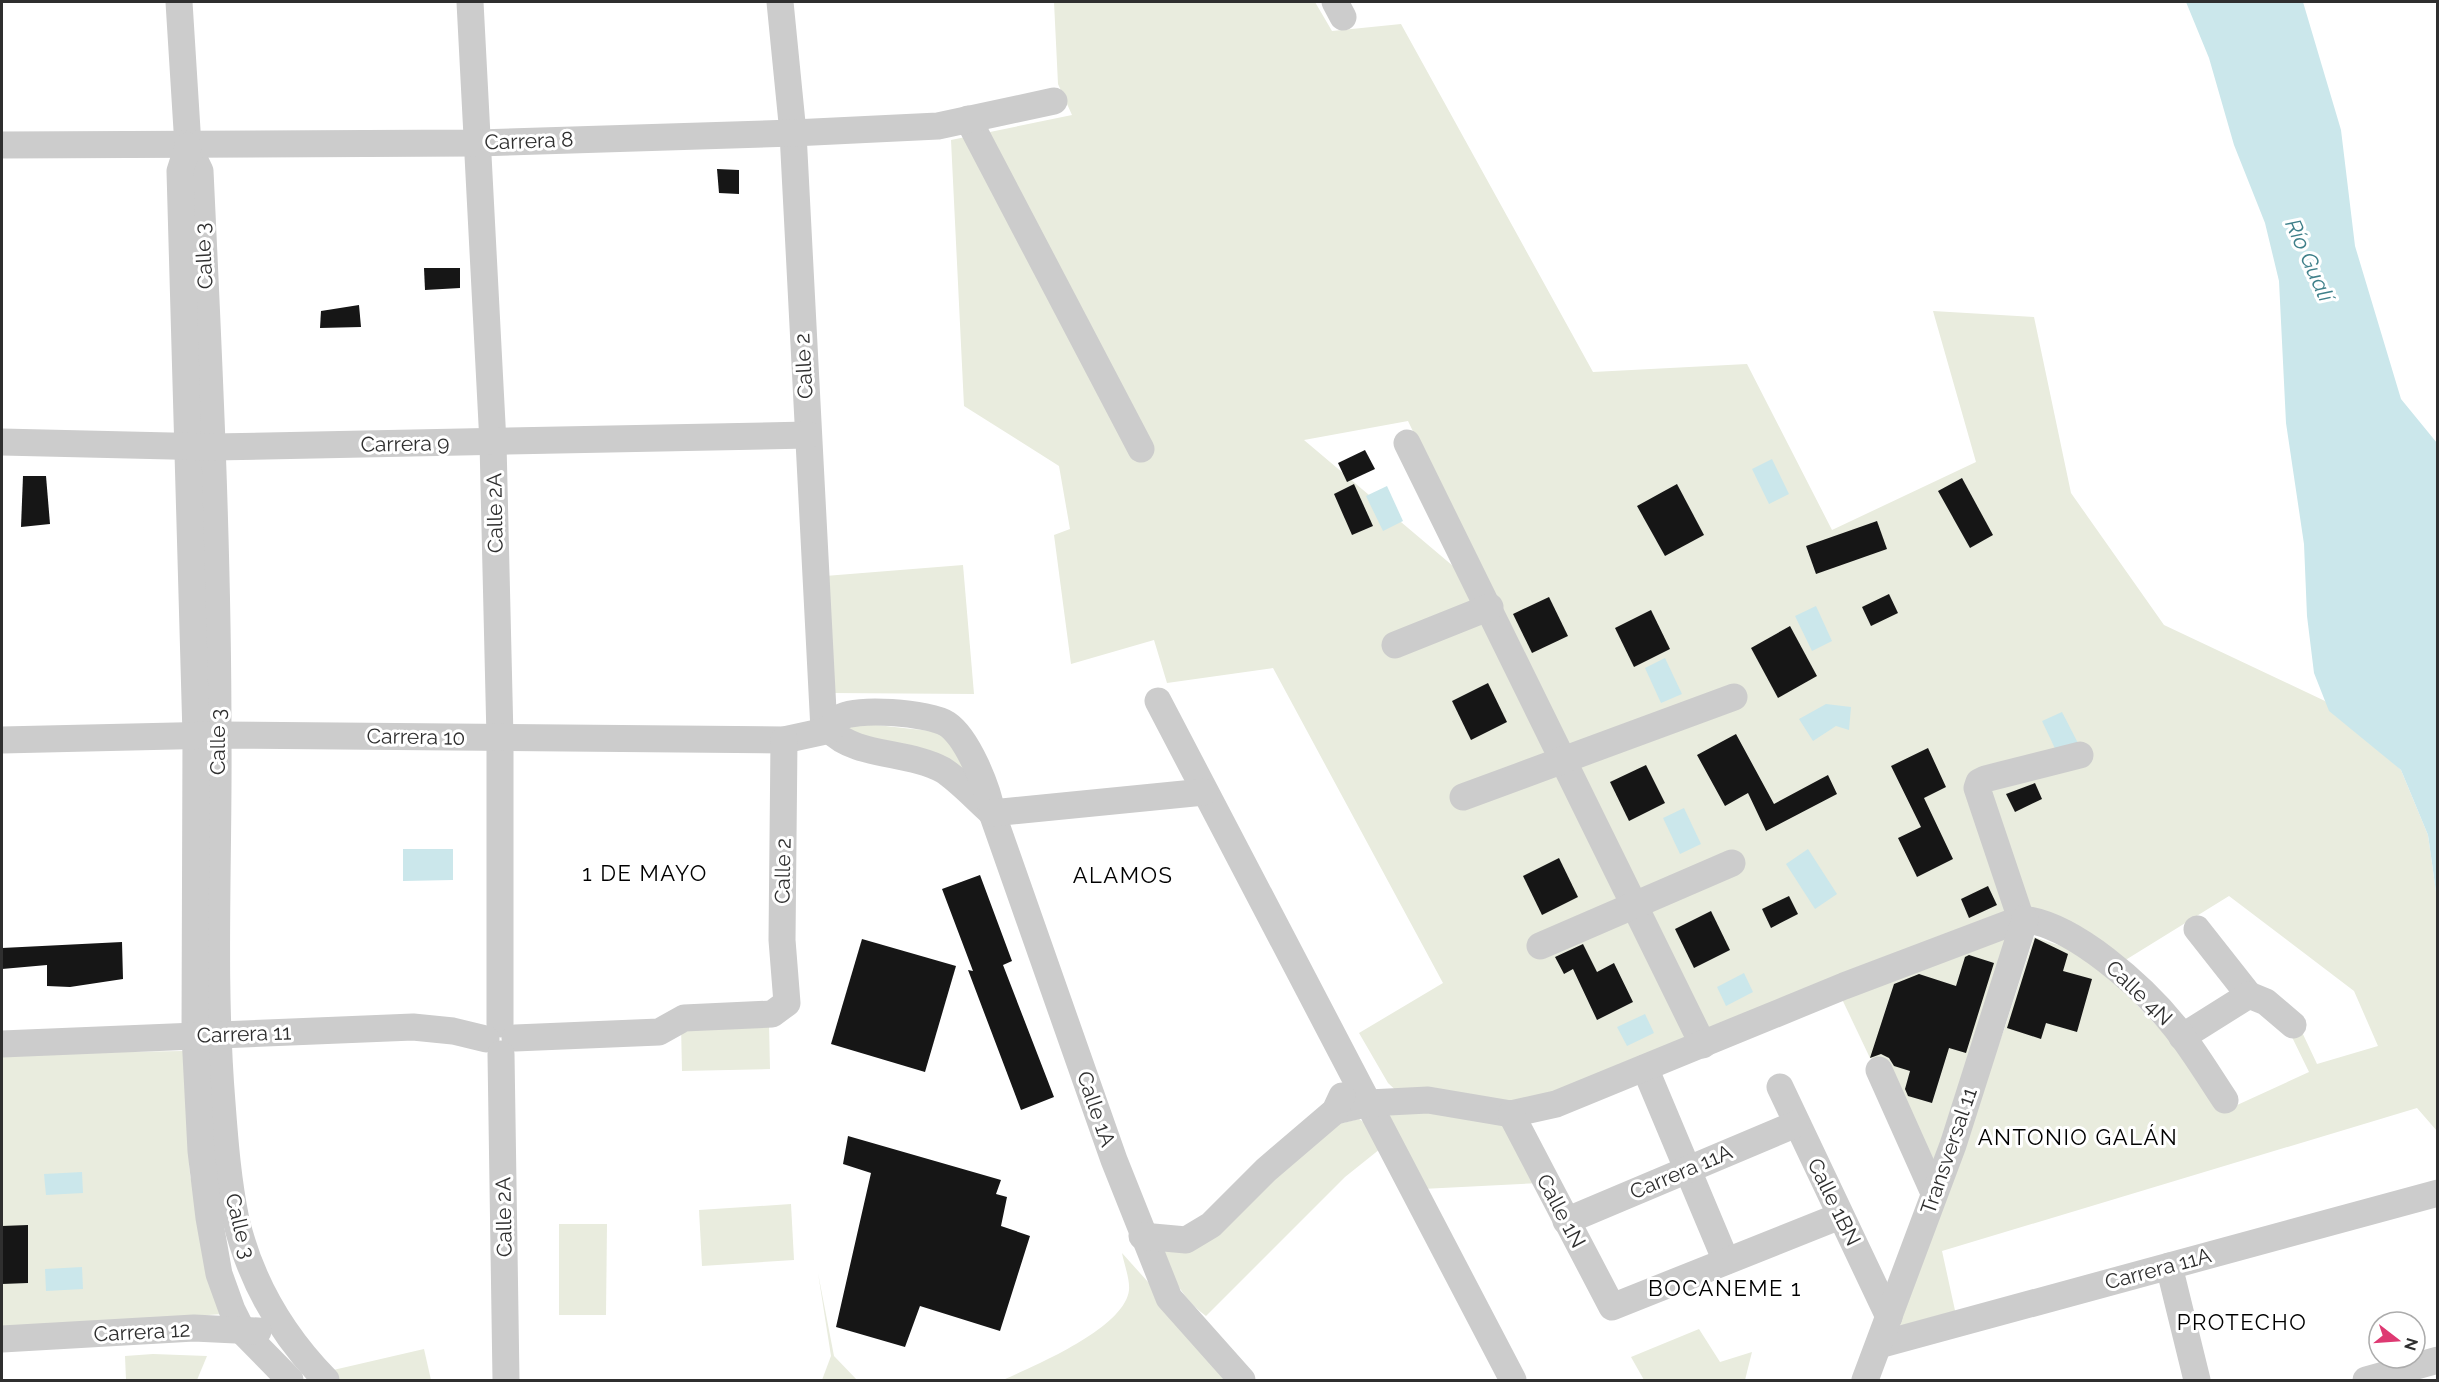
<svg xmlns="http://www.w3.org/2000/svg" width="2439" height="1382" viewBox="0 0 2439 1382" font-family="Raleway,sans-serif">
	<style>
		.green { fill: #e9ecde }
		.water { fill: #cbe7eb }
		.building { fill: #161616 }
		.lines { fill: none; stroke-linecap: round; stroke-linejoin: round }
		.minor { stroke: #ccc; stroke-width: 27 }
		.labels { text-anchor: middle; stroke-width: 6; stroke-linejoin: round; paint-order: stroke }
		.street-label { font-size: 21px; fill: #2f2f2f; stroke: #fff }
		.water-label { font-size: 22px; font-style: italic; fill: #3e7f89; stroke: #fff }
		.neighbourhood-label { font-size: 22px; letter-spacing: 1.5px; fill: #000; stroke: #fff }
	</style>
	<rect width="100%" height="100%" fill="#fff"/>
	<g class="green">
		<polygon points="1054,2 1315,2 1332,31 1401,24 1593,372 1747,364 1832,530 1976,462 1933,311 2034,317 2071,493 2164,625 2325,701 2401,770 2428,835 2437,899 2437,1131 2417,1108 1942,1251 1956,1315 1892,1331 2005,1027 2034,937 2070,949 2117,984 2172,1042 2224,1111 2309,1072 2290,1033 2301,1030 2317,1064 2378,1046 2354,991 2229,896 2119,964 2058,919 1704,1033 1408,421 1304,440 1466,577 1694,1041 1541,1100 1508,1104 1402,1096 1388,1083 1359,1033 1443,983 1273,668 1167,683 1154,640 1071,664 1054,535 1070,529 1059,466 964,406 951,140 1072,115 1058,84"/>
		<polygon points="963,565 974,694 832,693 825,576"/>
		<polygon points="840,721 940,732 970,766 981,797 839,736"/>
		<polygon points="2004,937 2011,940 1935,1174 1885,1063 1870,1058 1841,997"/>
		<polygon points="769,1023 770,1069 682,1071 681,1025"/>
		<polygon points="183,1051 190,1175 223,1314 2,1329 2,1054"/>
		<polygon points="1379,1109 1506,1118 1541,1183 1422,1189"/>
		<path d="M1359 1119 1368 1125 1380 1149 1345 1177 1206 1316C1181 1298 1169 1271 1155 1244L1178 1248 1330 1126Z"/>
		<polygon points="791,1204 794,1260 702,1266 699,1210"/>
		<polygon points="559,1224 607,1224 606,1315 559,1315"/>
		<path d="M1122 1253 1236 1380H1003C1034 1366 1125 1328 1129 1290 1130 1279 1124 1264 1122 1253Z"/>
		<polygon points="818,1273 834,1356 857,1380 822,1380 831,1356"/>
		<polygon points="1699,1329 1720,1362 1752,1352 1745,1380 1644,1380 1631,1357"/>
		<polygon points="424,1349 431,1380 336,1380 329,1371"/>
		<polygon points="153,1354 207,1356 197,1380 126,1380 125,1356"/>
	</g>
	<g class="water">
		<polygon points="2186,2 2303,2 2341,130 2355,246 2401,399 2437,443 2437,899 2428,835 2401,770 2329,711 2314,673 2307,616 2304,544 2286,423 2279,281 2265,223 2234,145 2209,58"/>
		<polygon points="1772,459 1789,494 1769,504 1752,469"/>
		<polygon points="1387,486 1403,521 1383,531 1366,496"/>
		<polygon points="1816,606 1832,641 1812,651 1795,616"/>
		<polygon points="1665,658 1682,694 1661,703 1645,668"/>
		<polygon points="1826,704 1851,707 1849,730 1836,726 1813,741 1799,719"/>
		<polygon points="2062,712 2080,747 2059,757 2042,721"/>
		<polygon points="1684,808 1701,844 1680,854 1663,818"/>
		<polygon points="403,849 453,849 453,880 403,881"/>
		<polygon points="1808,849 1837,894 1815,909 1786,864"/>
		<polygon points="1744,973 1753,992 1726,1006 1717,987"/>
		<polygon points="1645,1014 1654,1033 1627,1046 1617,1027"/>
		<polygon points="82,1172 83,1193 46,1195 44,1174"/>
		<polygon points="82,1267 83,1289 46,1291 45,1269"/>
	</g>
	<g class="building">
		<polygon points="717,169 739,170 739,194 719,193"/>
		<polygon points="424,268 460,268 460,288 425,290"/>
		<polygon points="359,305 361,327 320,328 321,311"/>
		<polygon points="1365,450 1375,469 1347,482 1338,463"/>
		<polygon points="23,476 46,476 50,524 21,527"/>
		<polygon points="1962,478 1993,535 1970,548 1938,491"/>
		<polygon points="1354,484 1373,526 1352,535 1334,494"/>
		<polygon points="1677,484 1704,535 1665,556 1637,506"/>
		<polygon points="1877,521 1887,549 1816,574 1806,546"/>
		<polygon points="1889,594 1898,613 1871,626 1862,607"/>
		<polygon points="1549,597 1568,636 1532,653 1513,614"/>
		<polygon points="1651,610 1670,649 1634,667 1615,628"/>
		<polygon points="1790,626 1817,676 1778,698 1751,648"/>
		<polygon points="1488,683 1507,722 1471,740 1452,701"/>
		<polygon points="1736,734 1774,804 1828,775 1837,794 1766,831 1748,793 1725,806 1697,755"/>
		<polygon points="1928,748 1946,787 1924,798 1953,859 1917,877 1898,838 1921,827 1891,766"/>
		<polygon points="1646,765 1665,803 1629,821 1610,782"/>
		<polygon points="2035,783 2042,799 2015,812 2006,794"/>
		<polygon points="1559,858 1578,897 1542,915 1523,876"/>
		<polygon points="980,875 1012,961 1003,965 1054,1097 1021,1110 968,970 973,971 942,889"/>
		<polygon points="1988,886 1997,905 1969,918 1961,899"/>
		<polygon points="1789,896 1798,914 1771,928 1762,909"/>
		<polygon points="1711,911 1730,950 1694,968 1675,929"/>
		<polygon points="2035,938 2068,954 2063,971 2092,979 2077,1032 2046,1023 2041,1039 2007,1028"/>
		<polygon points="862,939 956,966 925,1072 831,1044"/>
		<polygon points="122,942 123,979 70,987 47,986 47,965 2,969 2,948"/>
		<polygon points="1583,944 1597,972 1614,963 1633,1002 1597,1020 1573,969 1564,974 1555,957"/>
		<polygon points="1969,955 1994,963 1966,1053 1949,1048 1932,1103 1908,1096 1905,1089 1910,1071 1894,1066 1889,1058 1881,1054 1870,1058 1894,984 1919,974 1956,986 1965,957"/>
		<polygon points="848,1136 1001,1180 996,1194 1007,1197 1001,1226 1030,1236 1000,1331 920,1306 905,1347 836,1327 871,1173 843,1164"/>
		<polygon points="28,1225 28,1283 2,1284 2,1226"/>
	</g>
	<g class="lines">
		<g class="minor">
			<path d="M179 2 188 146 200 171C209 360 218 548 218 737 219 859 212 981 222 1103 225 1143 228 1181 236 1220 251 1283 281 1334 326 1380"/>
			<polyline points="470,2 493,443 500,738 500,1024"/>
			<polyline points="780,2 793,133 824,730"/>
			<polyline points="1335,2 1343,17"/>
			<polyline points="968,119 1141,449"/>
			<polyline points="2,145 478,143 793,133 938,126 1054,101"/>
			<polyline points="188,146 180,171 196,735 195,1035 201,1151 209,1218 219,1274 232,1310 243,1332 290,1380"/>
			<polyline points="2,442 213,447 808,435"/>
			<polyline points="1407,443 1703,1045"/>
			<polyline points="1395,645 1490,607"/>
			<polyline points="1158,701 1513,1380"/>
			<path d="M830 730C855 757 909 751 943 770 960 781 977 800 992 813"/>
			<path d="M2 740 218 735 784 740 830 730C832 727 835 721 838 719 853 706 930 713 947 724 968 738 988 789 992 813L1114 1160 1169 1298 1242 1380"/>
			<polyline points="1463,797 1734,697"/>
			<polyline points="992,813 1204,792"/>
			<polyline points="2021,919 1977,788 1979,782 1985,779 2080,755"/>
			<polyline points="2197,929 2249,995"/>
			<polyline points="1540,946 1732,863"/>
			<polyline points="2182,1037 2249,995 2266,1002 2293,1025"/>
			<polyline points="515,1038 659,1032 684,1018 772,1014 787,1003 782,940 784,740"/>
			<polyline points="2,1044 413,1027 453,1031 486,1039"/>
			<polyline points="501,1054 506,1380"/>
			<polyline points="1645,1068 1726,1261"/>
			<polyline points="1879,1070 1934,1193"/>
			<polyline points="1780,1087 1889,1317"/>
			<path d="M1335 1111 1369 1103 1428 1100 1511 1114 1556 1104 1844 986 2021 919C2073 923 2144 988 2176 1028 2194 1051 2209 1076 2225 1100"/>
			<polyline points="1511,1114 1612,1307 1840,1216"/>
			<polyline points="1566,1221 1796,1124"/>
			<polyline points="1142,1236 1186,1240 1211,1225 1266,1170 1335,1111 1342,1096"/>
			<polyline points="2169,1266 2197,1380"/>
			<polyline points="2,1339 194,1328 258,1331"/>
			<polyline points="1879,1345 2438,1193"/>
			<polyline points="1865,1380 1953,1145 2025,919"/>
			<polyline points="2366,1380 2438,1360"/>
		</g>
	</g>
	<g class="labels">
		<g class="street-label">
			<text transform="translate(529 141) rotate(-2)" y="7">Carrera 8</text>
			<text transform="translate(204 256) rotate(-93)" y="7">Calle 3</text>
			<text transform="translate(804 366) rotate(-93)" y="7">Calle 2</text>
			<text transform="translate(405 444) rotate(-1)" y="7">Carrera 9</text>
			<text transform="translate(495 513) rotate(-91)" y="7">Calle 2A</text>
			<text transform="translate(416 737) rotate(1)" y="7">Carrera 10</text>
			<text transform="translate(218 742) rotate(-90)" y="7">Calle 3</text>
			<text transform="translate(783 871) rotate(-89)" y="7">Calle 2</text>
			<text transform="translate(2139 993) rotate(44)" y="7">Calle 4N</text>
			<text transform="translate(244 1034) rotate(-2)" y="7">Carrera 11</text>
			<text transform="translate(1096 1109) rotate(71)" y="7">Calle 1A</text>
			<text transform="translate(1949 1151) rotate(-71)" y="7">Transversal 11</text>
			<text transform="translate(1681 1172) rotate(-23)" y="7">Carrera 11A</text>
			<text transform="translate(1834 1202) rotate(64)" y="7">Calle 1BN</text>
			<text transform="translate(1561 1211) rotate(62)" y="7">Calle 1N</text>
			<text transform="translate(504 1217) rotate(-91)" y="7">Calle 2A</text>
			<text transform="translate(240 1226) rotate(76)" y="7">Calle 3</text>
			<text transform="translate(2158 1269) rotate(-15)" y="7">Carrera 11A</text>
			<text transform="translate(142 1332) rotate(-3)" y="7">Carrera 12</text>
		</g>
		<g class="water-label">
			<text transform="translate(2310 260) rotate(66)" y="8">Río Gualí</text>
		</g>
		<g class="neighbourhood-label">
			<text x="645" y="881">1 DE MAYO</text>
			<text x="1123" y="883">ALAMOS</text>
			<text x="2078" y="1145">ANTONIO GALÁN</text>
			<text x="1725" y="1296">BOCANEME 1</text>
			<text x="2242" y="1330">PROTECHO</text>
		</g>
	</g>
	<rect width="2439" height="1382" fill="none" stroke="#2f2f2f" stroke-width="6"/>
	<g transform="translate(2397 1340) rotate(107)"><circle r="28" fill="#ffffff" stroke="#acacac" stroke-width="1.5"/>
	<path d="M0-4.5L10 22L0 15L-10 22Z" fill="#de3972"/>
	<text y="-9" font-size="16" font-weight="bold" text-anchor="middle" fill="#2f2f2f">N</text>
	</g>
</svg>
